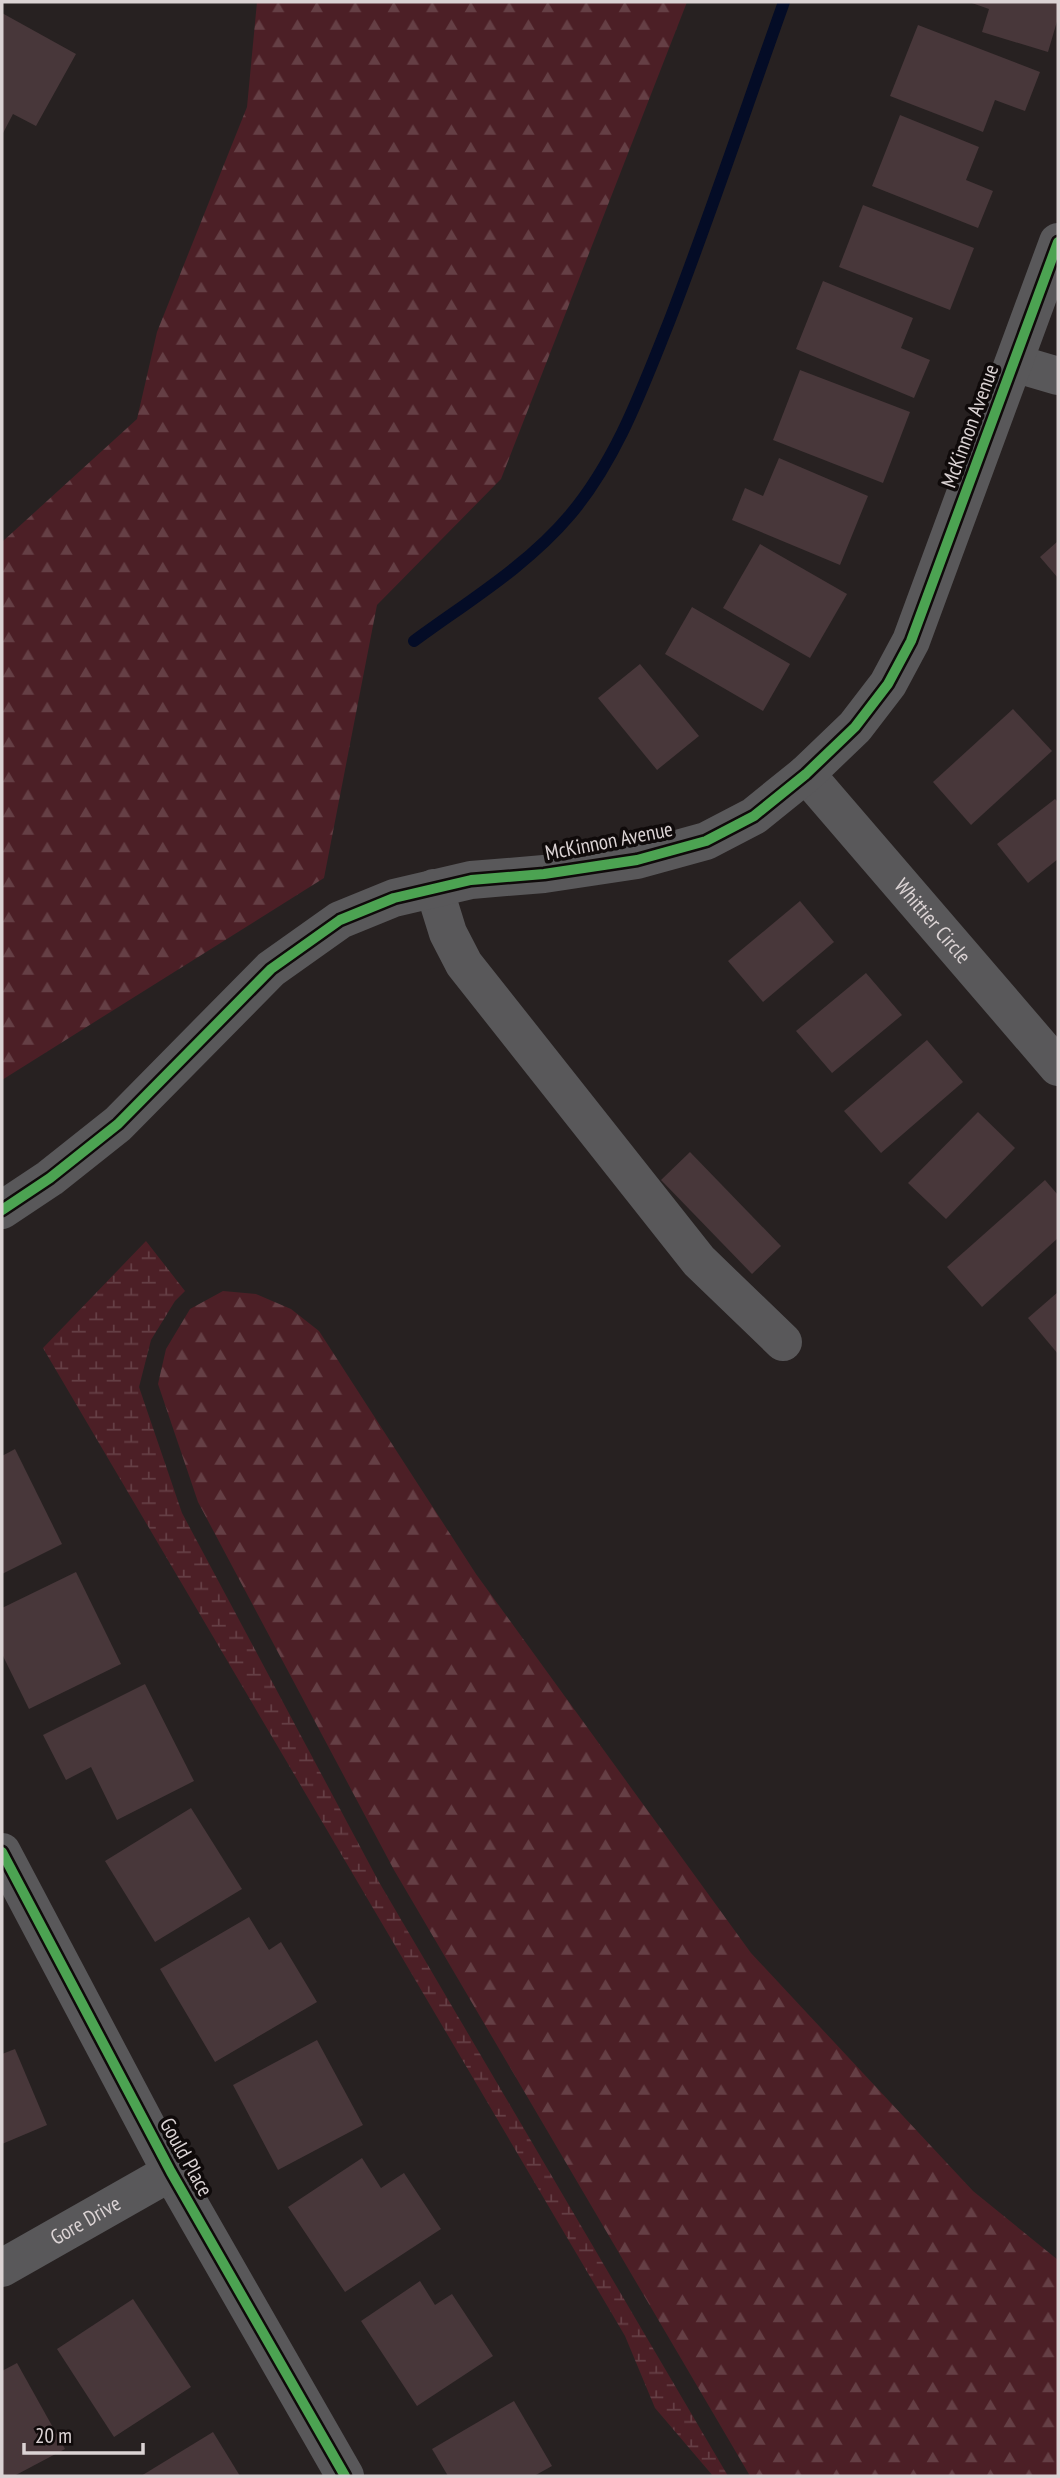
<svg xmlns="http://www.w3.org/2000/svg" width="1060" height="2478" viewBox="0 0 1060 2478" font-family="'PT Sans Narrow',sans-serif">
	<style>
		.forest { fill: url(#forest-firs) }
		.wetland { fill: url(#wetland-marsh) }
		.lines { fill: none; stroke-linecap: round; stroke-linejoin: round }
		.stream { stroke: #040c26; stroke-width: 12 }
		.building { fill: #48373a }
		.minor { stroke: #59585a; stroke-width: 38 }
		.cycleway-casing { stroke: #0f0a0a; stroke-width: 15 }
		.cycleway { stroke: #4ca352; stroke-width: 10 }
		.labels { text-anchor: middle; stroke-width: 7; stroke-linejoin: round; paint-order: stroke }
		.street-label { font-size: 21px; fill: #dbd3d4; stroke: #0f0a0a }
	</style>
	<defs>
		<pattern id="forest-firs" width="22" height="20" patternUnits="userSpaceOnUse" patternTransform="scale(1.75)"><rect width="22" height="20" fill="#4c1f26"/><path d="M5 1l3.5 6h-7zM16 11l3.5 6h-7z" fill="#653f45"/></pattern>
		<pattern id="wetland-marsh" width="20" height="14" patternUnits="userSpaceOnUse" patternTransform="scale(1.75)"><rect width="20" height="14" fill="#4c1f26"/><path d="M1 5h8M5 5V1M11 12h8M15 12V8" fill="none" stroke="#653f45"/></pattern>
	</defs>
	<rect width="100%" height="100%" fill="#272121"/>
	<g class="forest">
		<polygon points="257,2 687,2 501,479 377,605 324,878 2,1080 2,542 137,419 157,332 247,107"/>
		<polygon points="223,1291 256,1294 291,1309 319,1331 476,1574 751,1953 973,2191 1058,2260 1058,2476 750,2476 394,1870 198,1502 158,1384 166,1349 190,1309"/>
	</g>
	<polygon class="wetland" points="146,1241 185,1291 175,1301 151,1340 139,1387 182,1513 379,1882 728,2476 713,2476 655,2408 625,2336 43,1348"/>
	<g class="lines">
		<path class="stream" d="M414 641C467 602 527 566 570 515 617 459 642 389 669 322 710 216 746 108 784 2"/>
	</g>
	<g class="building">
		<polygon points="969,2 1058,2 1058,18 1048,52 982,32 989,9"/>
		<polygon points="2,13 76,54 36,126 13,114 2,135"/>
		<polygon points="918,25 1040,72 1025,111 995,100 983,132 890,96"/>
		<polygon points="900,115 979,147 966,180 993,191 978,228 872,186"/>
		<polygon points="863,205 974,248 950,310 839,267"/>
		<polygon points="823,281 913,318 901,348 930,360 914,398 796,349"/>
		<polygon points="800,370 910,412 883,483 773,440"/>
		<polygon points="779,458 868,496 840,565 732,520 745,488 763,496"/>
		<polygon points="1058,541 1058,578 1040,557"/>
		<polygon points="760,544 847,594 810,658 723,608"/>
		<polygon points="692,607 790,664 763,711 665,654"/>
		<polygon points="640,664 699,736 657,770 598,698"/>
		<polygon points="1013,709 1052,751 971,825 933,782"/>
		<polygon points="1055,799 1058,802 1058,859 1028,883 997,844"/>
		<polygon points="800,901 834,942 763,1002 728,961"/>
		<polygon points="866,973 902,1015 832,1073 796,1031"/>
		<polygon points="927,1040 963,1082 881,1153 844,1111"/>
		<polygon points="978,1112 1015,1148 946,1219 908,1183"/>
		<polygon points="690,1152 781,1246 752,1274 661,1180"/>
		<polygon points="1045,1180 1058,1195 1058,1238 982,1307 947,1267"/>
		<polygon points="1058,1292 1058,1354 1028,1318"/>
		<polygon points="15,1449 62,1544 2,1574 2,1456"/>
		<polygon points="76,1572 121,1664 29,1709 2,1654 2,1608"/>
		<polygon points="145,1684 194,1781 117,1820 91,1767 66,1780 43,1735"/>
		<polygon points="191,1808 242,1889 155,1942 105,1861"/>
		<polygon points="249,1917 269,1950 281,1942 317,2002 215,2062 160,1969"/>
		<polygon points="317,2040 363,2125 278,2170 233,2085"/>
		<polygon points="15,2049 47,2125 2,2144 2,2054"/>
		<polygon points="362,2158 381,2188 404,2173 441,2229 345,2292 288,2207"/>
		<polygon points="420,2281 435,2305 452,2294 493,2356 417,2406 361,2321"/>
		<polygon points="133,2299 191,2387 114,2437 57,2349"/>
		<polygon points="17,2363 65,2449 14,2476 2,2476 2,2371"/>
		<polygon points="514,2401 552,2466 534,2476 448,2476 432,2449"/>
		<polygon points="213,2432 240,2476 141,2476"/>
	</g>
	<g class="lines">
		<g class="minor">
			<polyline points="1014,363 1058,376"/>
			<path id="s1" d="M806 774 1058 1067"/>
			<polyline points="434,888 448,933 464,964 699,1261 783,1342"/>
			<polyline points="2,1210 50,1178 118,1124 271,969 340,920 394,898 471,880 544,874 637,860 706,841 754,816 806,774 855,727 888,684 911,641 1058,242"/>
			<polyline points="2,1852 171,2172 345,2476"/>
			<path id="s2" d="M2 2268 171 2172"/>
		</g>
		<defs>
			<g id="cycleway">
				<polyline points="2,1210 50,1178 118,1124 271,969 340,920 394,898 471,880 544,874 637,860 706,841 754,816 806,774 855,727 888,684 911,641 1058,242"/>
				<polyline points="2,1852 171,2172 345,2476"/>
			</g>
		</defs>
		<use href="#cycleway" class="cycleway-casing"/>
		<use href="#cycleway" class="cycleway"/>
	</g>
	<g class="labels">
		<g class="street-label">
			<text transform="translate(970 426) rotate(-70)" y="7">McKinnon Avenue</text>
			<text transform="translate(609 841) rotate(-11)" y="7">McKinnon Avenue</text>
			<text dy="7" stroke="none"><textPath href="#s1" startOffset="194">Whittier Circle</textPath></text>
			<text transform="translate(186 2157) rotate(61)" y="7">Gould Place</text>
			<text dy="7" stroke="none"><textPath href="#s2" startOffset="96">Gore Drive</textPath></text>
		</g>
	</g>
	<rect width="1060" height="2478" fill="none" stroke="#dbd3d4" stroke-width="7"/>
	<path d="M24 2443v10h119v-10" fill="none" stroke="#dbd3d4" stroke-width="3.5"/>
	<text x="35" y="2443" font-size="21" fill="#dbd3d4" stroke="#0f0a0a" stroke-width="5" paint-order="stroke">20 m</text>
</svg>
